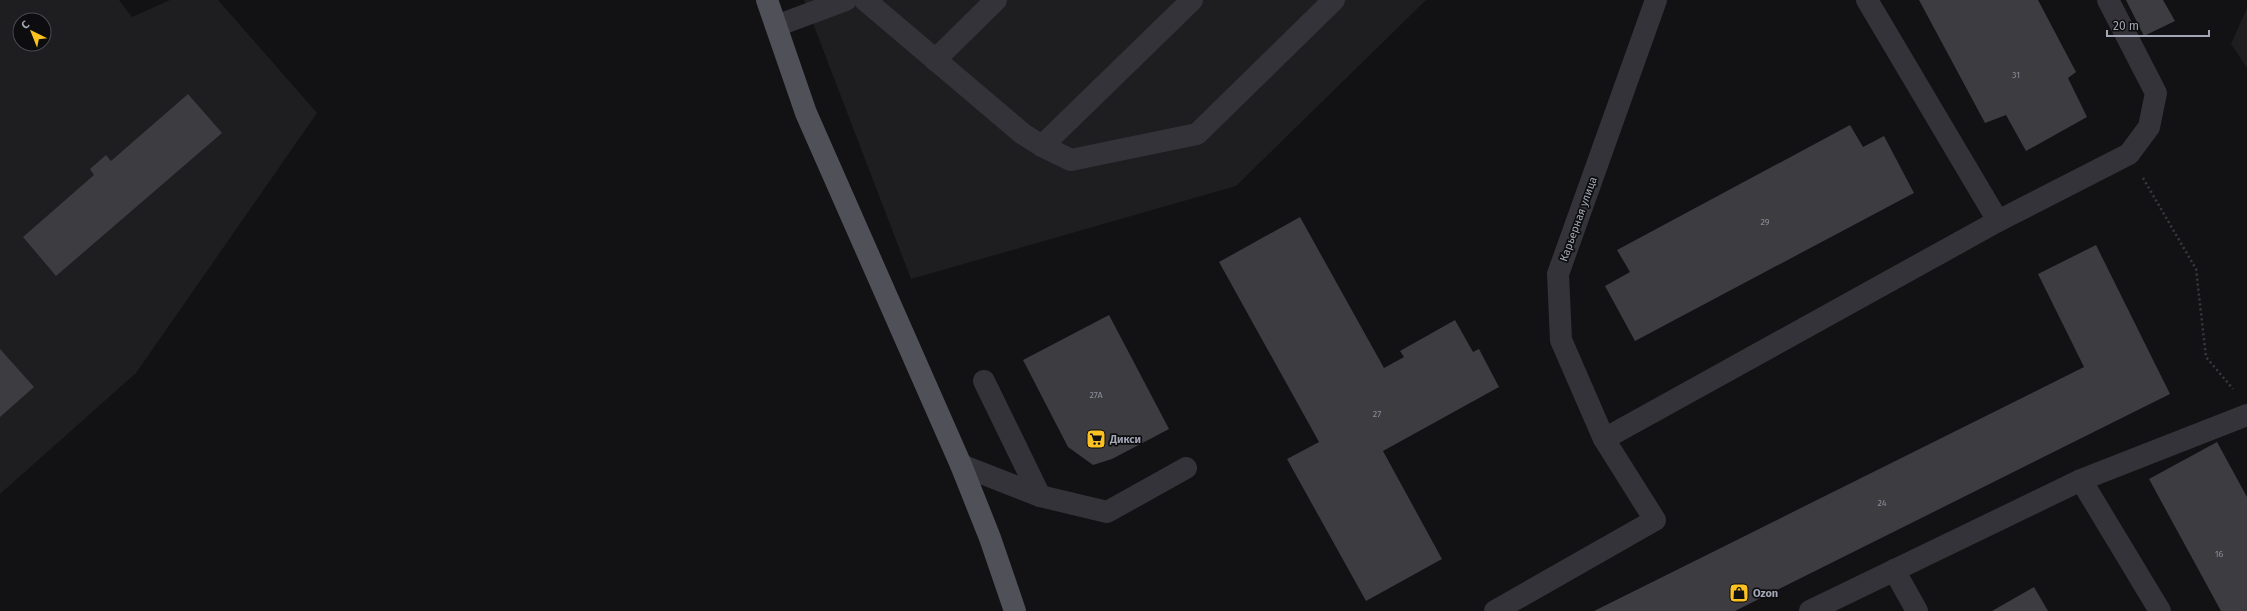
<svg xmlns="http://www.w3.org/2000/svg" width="2247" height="611" viewBox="0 0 2247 611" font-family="'Fira Sans',sans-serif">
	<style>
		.built { fill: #1e1e21; fill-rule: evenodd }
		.building { fill: #3c3c41 }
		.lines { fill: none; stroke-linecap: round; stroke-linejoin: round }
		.path { stroke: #393a40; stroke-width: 2.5; stroke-dasharray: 2 3; stroke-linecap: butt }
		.minor { stroke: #333339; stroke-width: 22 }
		.major { stroke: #4f5058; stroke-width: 22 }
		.labels { text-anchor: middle; stroke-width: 3.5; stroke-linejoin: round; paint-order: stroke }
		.number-label { font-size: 9px; fill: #898c98 }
		.street-label { font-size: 11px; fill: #a3a7b5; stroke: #0d0d0f }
		.poi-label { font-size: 11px; font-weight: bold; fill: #a3a7b5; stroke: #0d0d0f; text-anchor: start }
	</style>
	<rect width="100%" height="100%" fill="#121214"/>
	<g class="built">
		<path d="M0 0H119L132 17 170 0H218L317 113 136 373 0 494ZM20 20H44V44H20Z"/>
		<polygon points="804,0 1426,0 1236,186 911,279"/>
		<polygon points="2247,8 2247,68 2231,44"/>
	</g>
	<g class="building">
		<polygon points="1919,0 2038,0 2076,72 2068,78 2087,117 2026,151 2006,115 1985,123"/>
		<polygon points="2126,0 2163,0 2175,21 2144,36"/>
		<polygon points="188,94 222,133 56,276 23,237 94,175 90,169 106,155 111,161"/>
		<polygon points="1850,125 1863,147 1884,136 1914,193 1635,341 1605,286 1630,272 1617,250"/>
		<polygon points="1300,217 1384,368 1404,357 1400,351 1455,320 1473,352 1479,349 1499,387 1383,451 1442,559 1366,601 1287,459 1319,442 1219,262"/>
		<polygon points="2096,245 2170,394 1735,611 1594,611 2084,367 2038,274"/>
		<polygon points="1109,315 1169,429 1112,459 1093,465 1068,447 1023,360"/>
		<polygon points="0,349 34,387 0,417"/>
		<polygon points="2217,442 2247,497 2247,611 2221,611 2149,479"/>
		<polygon points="2034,587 2048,611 1992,611"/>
	</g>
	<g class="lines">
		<polyline class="path" points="2143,178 2196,269 2206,357 2233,389"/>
		<g class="minor">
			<polyline points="865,0 1023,134 1042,146 1192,0"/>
			<polyline points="776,26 846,0"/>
			<polyline points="935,60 996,0"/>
			<polyline points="1042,146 1071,160 1197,134 1334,0"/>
			<polyline points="1998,221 2129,154 2149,127 2156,93 2108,0"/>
			<polyline points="984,381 1040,496"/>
			<polyline points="1604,439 1561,340 1558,274 1656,0"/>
			<polyline points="961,465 1040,496 1107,512 1186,468"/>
			<polyline points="2081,480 2160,611"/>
			<polyline points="1894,570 1917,611"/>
			<polyline points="1495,611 1655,520 1604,439 1998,221 1867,0"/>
			<polyline points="1810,611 2081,480 2247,415"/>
		</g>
		<polyline class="major" points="767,0 806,113 961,465 990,538 1015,611"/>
	</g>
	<defs>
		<symbol id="supermarket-square" viewBox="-11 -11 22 22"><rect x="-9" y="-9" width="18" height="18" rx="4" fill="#fcc222" stroke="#0d0d0f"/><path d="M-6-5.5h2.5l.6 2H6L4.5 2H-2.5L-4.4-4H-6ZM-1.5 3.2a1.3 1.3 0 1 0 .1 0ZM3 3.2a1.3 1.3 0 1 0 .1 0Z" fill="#111"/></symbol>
		<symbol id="shop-square" viewBox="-11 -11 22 22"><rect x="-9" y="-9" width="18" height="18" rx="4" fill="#fcc222" stroke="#0d0d0f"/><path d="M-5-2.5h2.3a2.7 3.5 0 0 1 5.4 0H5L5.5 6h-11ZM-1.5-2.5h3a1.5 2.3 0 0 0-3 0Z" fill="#111"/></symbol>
	</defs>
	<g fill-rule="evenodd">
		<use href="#supermarket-square" x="1085" y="428" width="22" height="22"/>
		<use href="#shop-square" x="1728" y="582" width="22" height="22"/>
	</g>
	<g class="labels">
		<g class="number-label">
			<text x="2016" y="78">31</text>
			<text x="1765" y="225">29</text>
			<text x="1096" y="398">27А</text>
			<text x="1377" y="417">27</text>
			<text x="1882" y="506">24</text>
			<text x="2219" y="557">16</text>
		</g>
		<g class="street-label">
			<text transform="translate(1578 219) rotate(-70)" y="4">Карьерная улица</text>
		</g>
		<g class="poi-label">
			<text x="1110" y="443">Дикси</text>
			<text x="1753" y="597">Ozon</text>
		</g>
	</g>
	<g transform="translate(32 32) rotate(317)"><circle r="19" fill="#0d0d0f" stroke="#494b51"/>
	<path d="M0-3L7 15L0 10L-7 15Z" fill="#fcc222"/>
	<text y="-6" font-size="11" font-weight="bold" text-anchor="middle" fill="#a3a7b5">С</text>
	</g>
	<path d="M2107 30v6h102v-6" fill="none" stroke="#a3a7b5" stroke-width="2"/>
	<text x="2113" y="30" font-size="12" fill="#a3a7b5" stroke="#0d0d0f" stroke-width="3" paint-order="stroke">20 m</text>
</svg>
